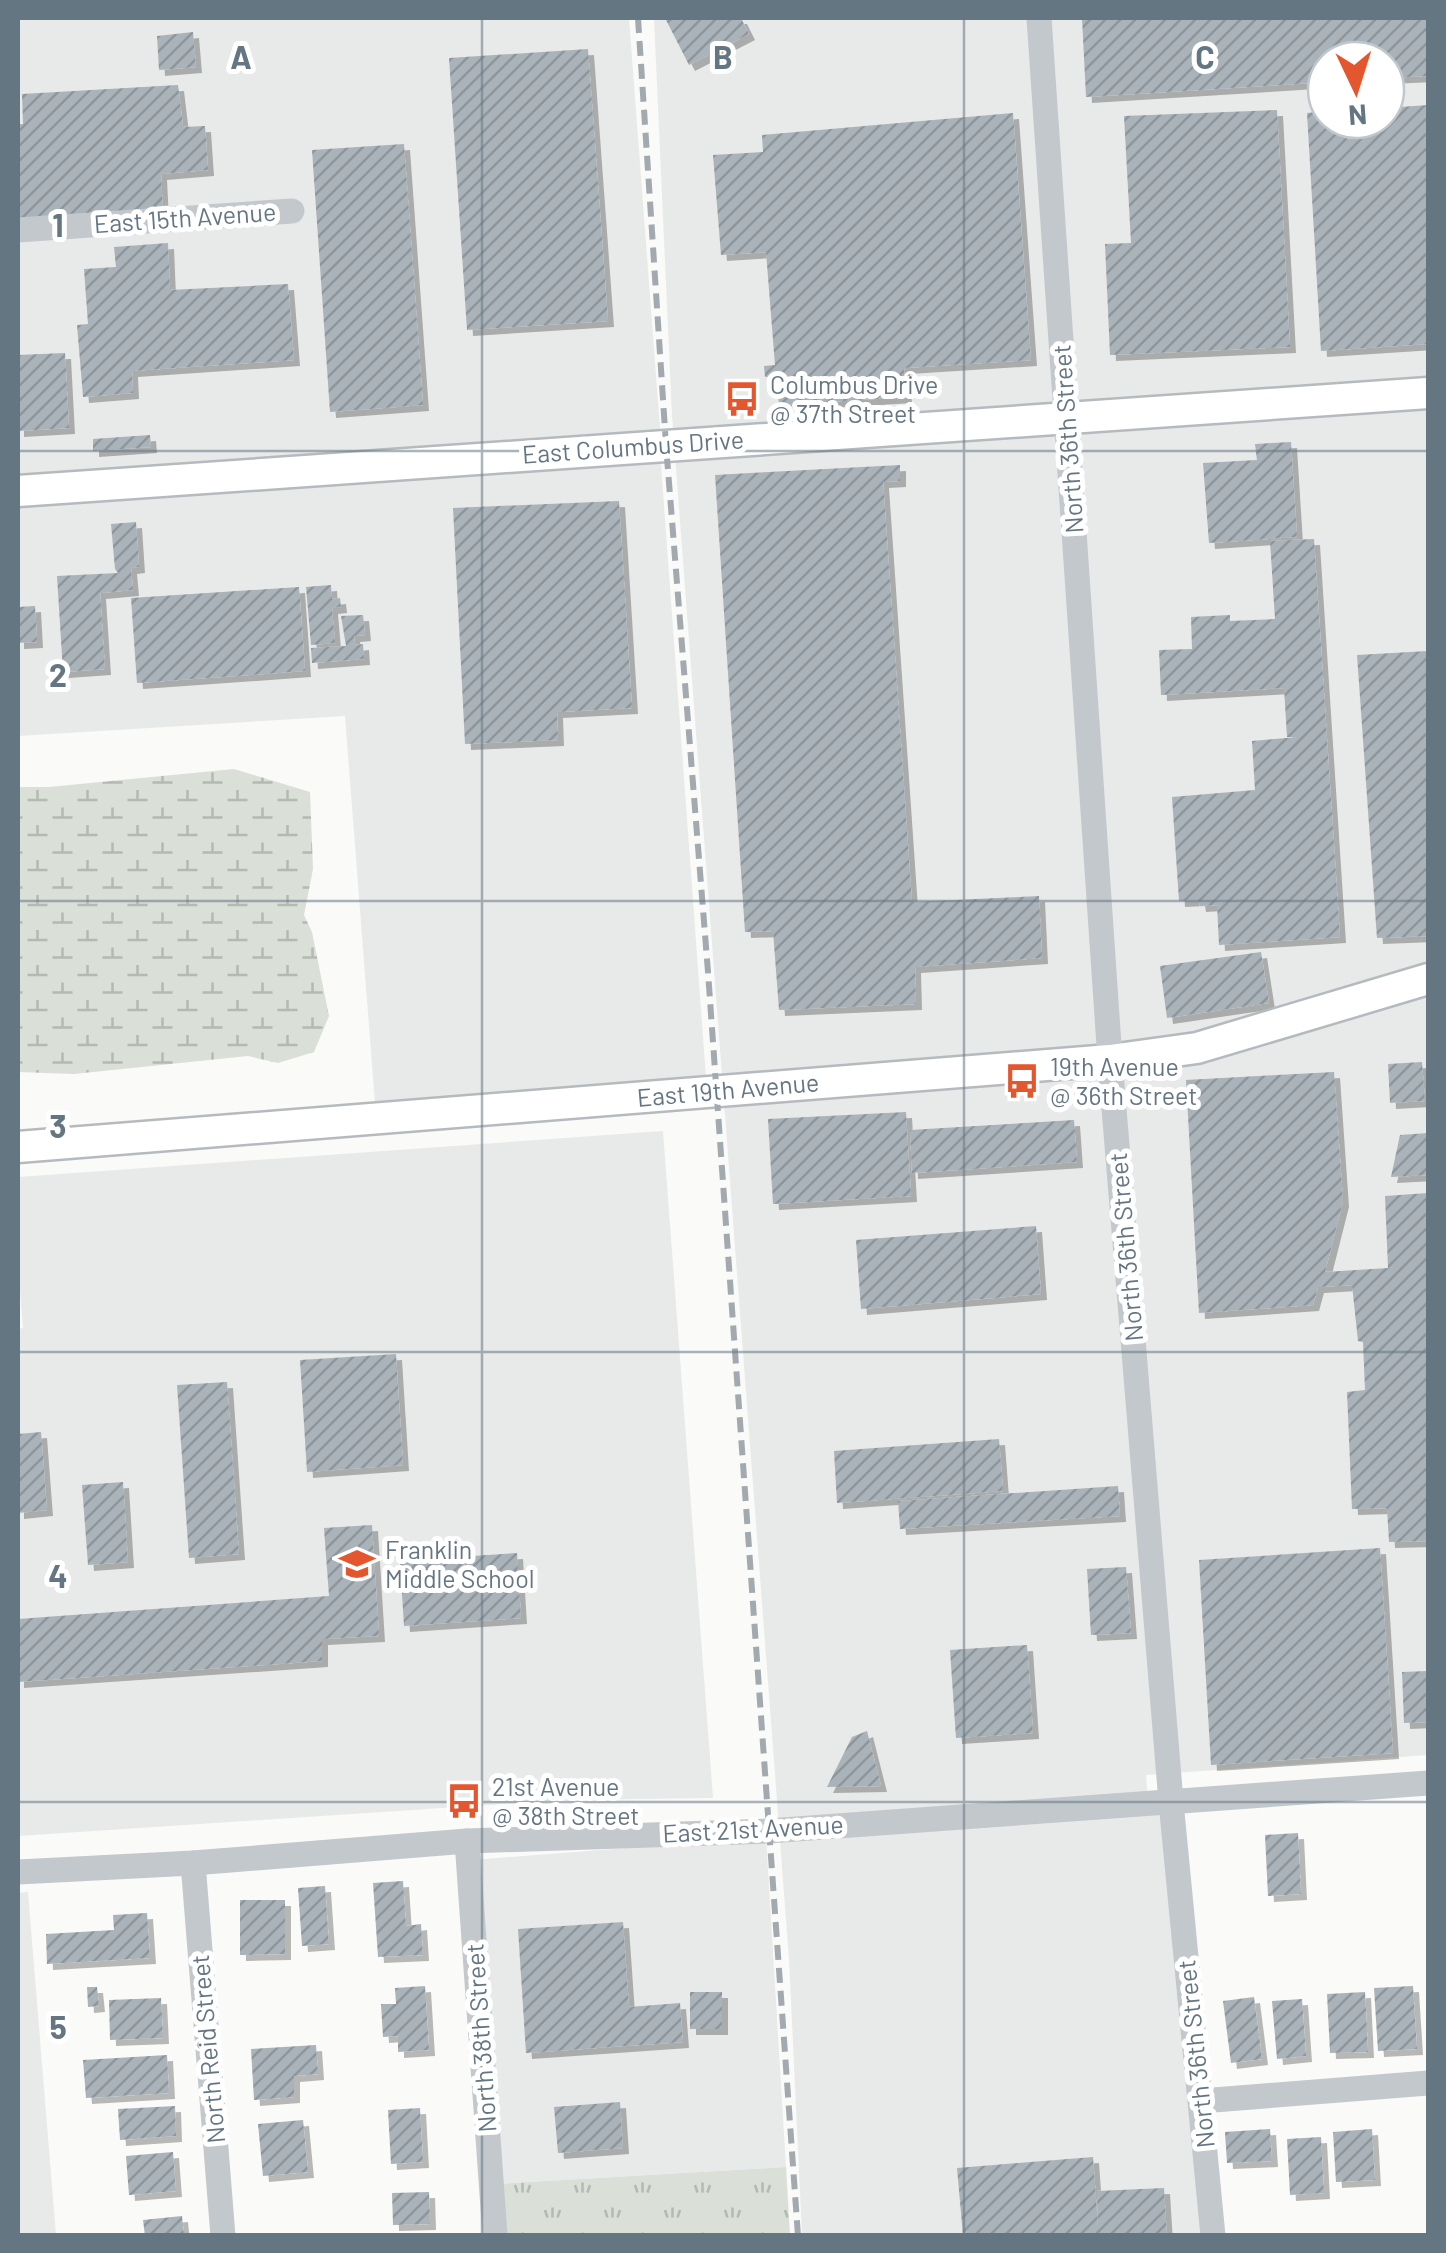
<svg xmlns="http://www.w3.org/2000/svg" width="1446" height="2253" viewBox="0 0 1446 2253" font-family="Barlow,sans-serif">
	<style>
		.built { fill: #e8e9e9; fill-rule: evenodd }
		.grass { fill: url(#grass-tufts) }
		.wetland { fill: url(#wetland-marsh) }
		.building { fill: url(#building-hatch); filter: url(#shadow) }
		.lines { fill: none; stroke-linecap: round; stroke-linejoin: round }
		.major-casing { stroke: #b5babe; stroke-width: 35 }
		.minor { stroke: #c3c8cc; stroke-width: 25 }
		.major { stroke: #fff; stroke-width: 30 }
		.rail { stroke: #a2aab0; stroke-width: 6; stroke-dasharray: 15 8; stroke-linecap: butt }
		.grid { fill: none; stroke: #657683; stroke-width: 2.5; stroke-opacity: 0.55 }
		.labels { text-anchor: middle; stroke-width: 10; stroke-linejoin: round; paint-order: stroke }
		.street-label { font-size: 25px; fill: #657683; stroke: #fff }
		.poi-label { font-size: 25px; fill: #657683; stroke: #fff; text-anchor: start }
		.grid-label { font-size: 32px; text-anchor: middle; font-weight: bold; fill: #657683; stroke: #fff; stroke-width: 10; stroke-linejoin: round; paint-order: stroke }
	</style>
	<defs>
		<pattern id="grass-tufts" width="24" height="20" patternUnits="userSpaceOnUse" patternTransform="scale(2.5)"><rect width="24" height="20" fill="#dadfd7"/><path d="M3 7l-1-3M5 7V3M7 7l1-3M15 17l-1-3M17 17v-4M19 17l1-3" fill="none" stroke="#b4b9b4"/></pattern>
		<pattern id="wetland-marsh" width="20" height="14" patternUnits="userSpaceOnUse" patternTransform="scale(2.5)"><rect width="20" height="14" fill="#dadfd7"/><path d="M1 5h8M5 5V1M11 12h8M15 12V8" fill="none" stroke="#b4b9b4"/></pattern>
		<pattern id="building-hatch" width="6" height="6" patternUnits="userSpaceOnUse" patternTransform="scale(2.5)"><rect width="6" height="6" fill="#aab3b9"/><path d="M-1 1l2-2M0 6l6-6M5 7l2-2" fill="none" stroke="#8e969c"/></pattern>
		<filter id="shadow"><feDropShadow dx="6" dy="6" stdDeviation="0" flood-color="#0004"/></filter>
	</defs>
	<rect width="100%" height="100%" fill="#fafaf8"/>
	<g class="built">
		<polygon points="18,18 629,18 661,442 18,490"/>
		<path d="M654 18H1428V1755L1146 1775 1149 1813H1166L1205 2235H802L789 1959 672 416ZM1326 60H1386V120H1326Z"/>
		<polygon points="660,451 707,1091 376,1116 345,716 18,736 18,498"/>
		<polygon points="663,1131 713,1798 563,1800 18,1836 18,1329 23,1328 18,1266 18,1177"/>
		<polygon points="766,1837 786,2167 497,2184 472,1860"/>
		<polygon points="28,1892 56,2235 18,2235 18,1893"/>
	</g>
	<polygon class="grass" points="786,2167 790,2235 504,2235 497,2184"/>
	<polygon class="wetland" points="234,769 310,792 313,869 304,915 312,932 329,1016 314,1052 278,1063 248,1056 74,1074 18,1072 18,787 49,787"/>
	<g class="building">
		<polygon points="665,18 741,18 749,34 689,65"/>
		<polygon points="1082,18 1428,18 1428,76 1386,78 1386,60 1326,60 1326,82 1086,97"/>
		<polygon points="193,32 196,67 159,70 157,36"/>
		<polygon points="588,49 608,321 467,330 449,58"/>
		<polygon points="178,85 183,127 205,126 208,170 161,174 163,213 18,222 18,124 23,124 22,94"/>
		<polygon points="1428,105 1428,344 1321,351 1307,113 1326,111 1326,120 1386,120 1386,108"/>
		<polygon points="1277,110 1290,347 1110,355 1105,244 1131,243 1124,116"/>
		<polygon points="1013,113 1031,360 904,368 906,397 779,405 776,376 765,377 764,366 775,365 766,252 721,255 713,155 763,152 762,135"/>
		<polygon points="404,144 423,405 330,412 312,150"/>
		<polygon points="168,243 170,290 288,284 294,360 132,371 133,393 83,397 77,325 88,324 84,269 116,267 114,247"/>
		<polygon points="65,353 69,428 18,431 18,355"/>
		<polygon points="150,435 151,447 93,451 93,439"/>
		<polygon points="1291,442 1297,537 1209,543 1203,463 1257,460 1255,444"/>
		<polygon points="900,465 900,481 883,482 912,902 1039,896 1042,958 915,967 916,1004 779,1010 773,931 745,932 715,475"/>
		<polygon points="619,501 632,708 557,712 558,740 465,744 453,508"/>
		<polygon points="136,522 139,567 131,568 133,590 100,593 105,669 63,672 57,576 118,573 115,569 111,524"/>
		<polygon points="1314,539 1340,937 1219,945 1217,905 1200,906 1199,900 1179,901 1172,797 1255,790 1252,741 1298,737 1287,737 1284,688 1161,695 1159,650 1192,649 1191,617 1230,615 1230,621 1275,619 1270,541"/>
		<polygon points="331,585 332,599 340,598 341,607 332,608 335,643 311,645 306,587"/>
		<polygon points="299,587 305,671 137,683 131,598"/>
		<polygon points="35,606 37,642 18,643 18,607"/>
		<polygon points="363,615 365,635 354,636 355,645 363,644 364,659 312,663 311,648 346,646 341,616"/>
		<polygon points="1428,651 1428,936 1377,938 1357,655"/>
		<polygon points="1261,952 1269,1003 1167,1018 1160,966"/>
		<polygon points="1422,1062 1425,1101 1390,1103 1388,1064"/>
		<polygon points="1334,1072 1343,1201 1325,1272 1388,1268 1385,1196 1428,1193 1428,1541 1389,1542 1387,1508 1352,1509 1347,1392 1365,1390 1363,1342 1358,1341 1352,1285 1318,1287 1313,1305 1199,1313 1186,1080"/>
		<polygon points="906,1112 911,1196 773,1204 768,1119"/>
		<polygon points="1074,1120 1077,1162 912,1173 910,1130"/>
		<polygon points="1428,1133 1428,1175 1391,1177 1400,1135"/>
		<polygon points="1036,1226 1041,1294 861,1309 856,1240"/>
		<polygon points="396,1354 403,1465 307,1472 300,1360"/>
		<polygon points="227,1382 239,1554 189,1558 177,1385"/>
		<polygon points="41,1432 47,1510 18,1513 18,1434"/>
		<polygon points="999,1439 1003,1491 837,1503 834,1451"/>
		<polygon points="123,1482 128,1562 88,1565 82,1485"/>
		<polygon points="1118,1486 1120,1516 900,1529 898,1501"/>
		<polygon points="372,1525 379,1636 322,1639 322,1661 18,1682 18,1619 329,1596 324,1528"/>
		<polygon points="1380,1548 1393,1753 1211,1765 1199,1560"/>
		<polygon points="517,1553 521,1618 404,1626 400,1561"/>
		<polygon points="1126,1567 1131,1633 1091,1635 1087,1569"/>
		<polygon points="1027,1645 1033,1733 956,1738 950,1650"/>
		<polygon points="1428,1671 1428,1722 1404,1723 1402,1672"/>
		<polygon points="867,1731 881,1786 827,1787 852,1737"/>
		<polygon points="1298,1833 1301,1894 1268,1896 1265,1835"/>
		<polygon points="403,1881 406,1926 421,1924 423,1955 378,1957 373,1883"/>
		<polygon points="325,1886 329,1944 302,1946 298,1888"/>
		<polygon points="240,1900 285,1900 285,1954 240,1955"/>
		<polygon points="147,1913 150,1958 47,1964 46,1934 114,1930 113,1915"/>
		<polygon points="623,1922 629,2007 680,2003 683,2042 526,2053 518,1929"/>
		<polygon points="425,1986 429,2050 398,2052 398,2036 383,2037 381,2004 396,2004 395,1988"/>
		<polygon points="1413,1986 1417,2049 1378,2051 1374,1988"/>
		<polygon points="87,1987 97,1987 99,2006 88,2007"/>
		<rect x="690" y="1992" width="32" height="37"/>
		<polygon points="1365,1992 1368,2052 1330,2053 1327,1994"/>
		<polygon points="1254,1997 1262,2059 1231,2063 1223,2001"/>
		<polygon points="161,1998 163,2038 110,2040 109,2000"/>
		<polygon points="1302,1999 1306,2056 1277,2059 1272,2001"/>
		<polygon points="316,2045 318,2074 294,2076 294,2097 254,2100 251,2049"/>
		<polygon points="167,2055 169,2093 86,2098 83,2060"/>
		<polygon points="620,2102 623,2148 558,2153 554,2107"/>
		<polygon points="175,2106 176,2136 120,2140 118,2109"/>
		<polygon points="420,2108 423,2162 391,2164 388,2110"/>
		<polygon points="303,2120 308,2172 263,2176 258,2124"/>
		<polygon points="1270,2129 1272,2161 1227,2163 1225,2132"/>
		<polygon points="1372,2129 1375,2180 1336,2182 1333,2132"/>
		<polygon points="1321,2137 1324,2193 1290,2195 1287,2139"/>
		<polygon points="173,2152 176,2191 129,2195 126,2156"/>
		<polygon points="1093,2157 1098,2227 1097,2191 1164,2188 1167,2236 963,2236 957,2168"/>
		<polygon points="429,2192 430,2224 393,2225 392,2193"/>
		<polygon points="182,2216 184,2236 145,2236 143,2220"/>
	</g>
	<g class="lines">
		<defs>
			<g id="major">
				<polyline points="18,491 1428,393"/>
				<polyline points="18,1147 1110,1060 1197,1048 1428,979"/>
			</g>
		</defs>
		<use href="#major" class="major-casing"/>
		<g class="minor">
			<polyline points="1039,18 1110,1060 1171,1802 1213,2236"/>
			<polyline points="18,230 292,211"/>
			<polyline points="467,1841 495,2236"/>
			<polyline points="193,1863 223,2236"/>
			<polyline points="18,1872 193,1863 467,1841 769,1831 1428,1783"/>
			<polyline points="1201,2101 1428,2083"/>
		</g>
		<use href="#major" class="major"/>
		<polyline class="rail" points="638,18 666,445 708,972 798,2236"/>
	</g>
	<path class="grid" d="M482 18V2236M964 18V2236M18 451H1428M18 901H1428M18 1352H1428M18 1802H1428"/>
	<defs>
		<symbol id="bus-bare" viewBox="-9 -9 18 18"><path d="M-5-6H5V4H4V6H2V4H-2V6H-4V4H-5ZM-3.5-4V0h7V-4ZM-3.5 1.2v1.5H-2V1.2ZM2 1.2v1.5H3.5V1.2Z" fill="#e4572e" stroke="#fff" stroke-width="2.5" paint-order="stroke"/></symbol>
		<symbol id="school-bare" viewBox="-9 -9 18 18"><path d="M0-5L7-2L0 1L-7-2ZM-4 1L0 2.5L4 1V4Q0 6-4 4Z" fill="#e4572e" stroke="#fff" stroke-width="2.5" paint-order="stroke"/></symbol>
	</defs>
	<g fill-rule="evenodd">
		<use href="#bus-bare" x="717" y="374" width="50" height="50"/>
		<use href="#bus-bare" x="997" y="1056" width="50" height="50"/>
		<use href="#school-bare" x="332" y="1539" width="50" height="50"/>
		<use href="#bus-bare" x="439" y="1776" width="50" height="50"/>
	</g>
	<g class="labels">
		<g class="street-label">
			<text transform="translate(185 218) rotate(-4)" y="9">East 15th Avenue</text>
			<text transform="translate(1068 439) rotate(-94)" y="9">North 36th Street</text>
			<text transform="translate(633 447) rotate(-4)" y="9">East Columbus Drive</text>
			<text transform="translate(728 1090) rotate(-5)" y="9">East 19th Avenue</text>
			<text transform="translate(1126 1247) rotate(-95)" y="9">North 36th Street</text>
			<text transform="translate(753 1829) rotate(-3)" y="9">East 21st Avenue</text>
			<text transform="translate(481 2038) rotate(-94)" y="9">North 38th Street</text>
			<text transform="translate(208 2049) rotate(-95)" y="9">North Reid Street</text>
			<text transform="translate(1196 2054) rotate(-96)" y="9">North 36th Street</text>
		</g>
		<g class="poi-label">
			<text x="770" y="394">Columbus Drive<tspan x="770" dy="29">@ 37th Street</tspan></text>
			<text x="1050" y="1076">19th Avenue<tspan x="1050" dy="29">@ 36th Street</tspan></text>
			<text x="385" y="1559">Franklin<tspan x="385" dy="29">Middle School</tspan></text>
			<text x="492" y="1796">21st Avenue<tspan x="492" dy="29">@ 38th Street</tspan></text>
		</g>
	</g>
	<g class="grid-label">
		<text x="241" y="69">A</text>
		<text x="723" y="69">B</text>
		<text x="1205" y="69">C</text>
		<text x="58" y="237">1</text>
		<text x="58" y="687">2</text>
		<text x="58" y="1138">3</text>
		<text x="58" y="1588">4</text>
		<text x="58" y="2039">5</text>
	</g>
	<rect width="1446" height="2253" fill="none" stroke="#657683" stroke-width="40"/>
	<g transform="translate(1356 90) rotate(176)"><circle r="48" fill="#ffffff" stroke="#c1c8cd" stroke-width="2.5"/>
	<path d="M0-8L18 38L0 25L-18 38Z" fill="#e4572e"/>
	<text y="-15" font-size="28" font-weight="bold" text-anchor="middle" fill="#657683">N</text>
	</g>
</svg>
